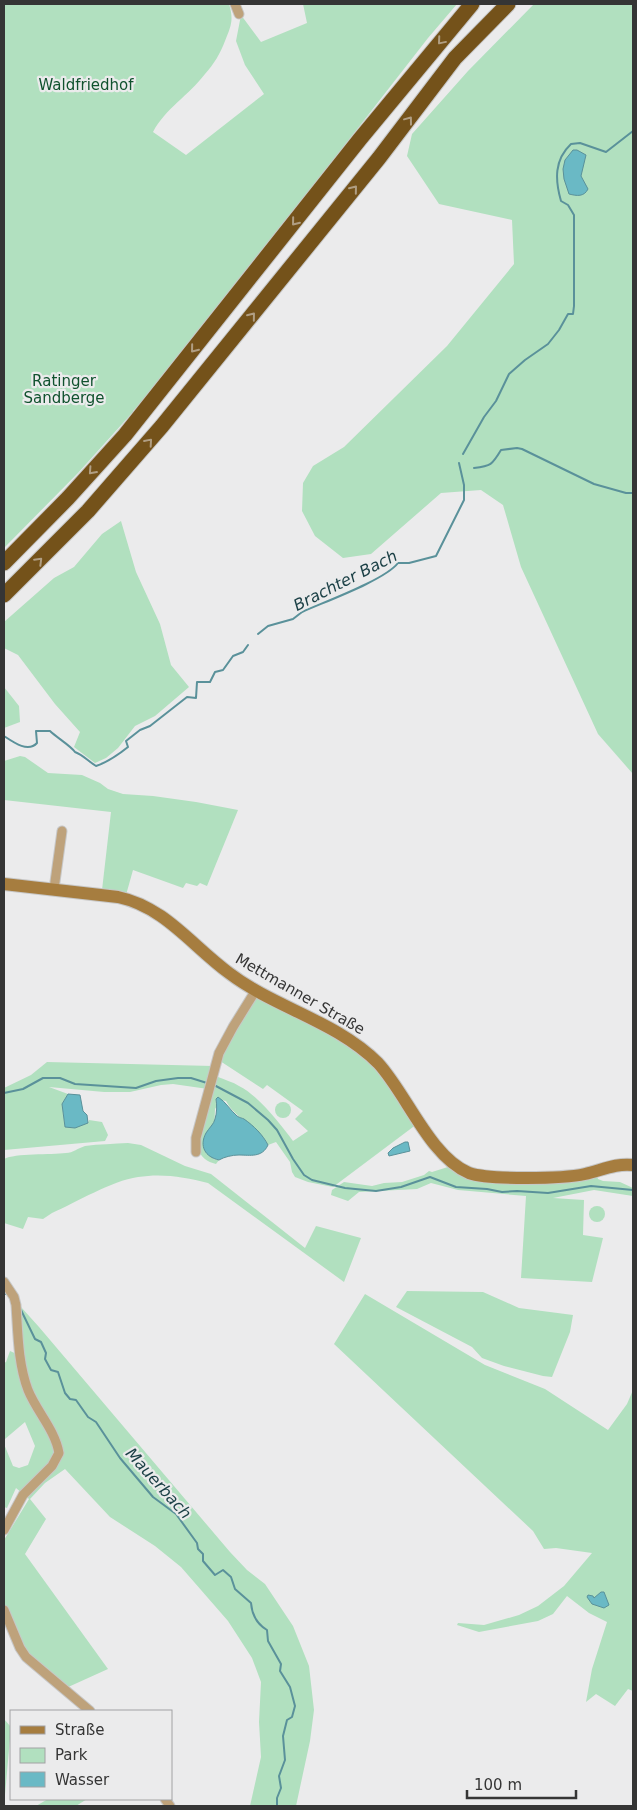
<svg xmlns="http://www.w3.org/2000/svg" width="637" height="1810" viewBox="0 0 637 1810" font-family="'DejaVu Sans',sans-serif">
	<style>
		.green { fill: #b1e0bf; fill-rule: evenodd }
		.water { fill: #6ab9c5; stroke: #5a919a }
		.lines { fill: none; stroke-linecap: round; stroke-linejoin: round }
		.stream { stroke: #5a919a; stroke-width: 2 }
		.minor-casing { stroke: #c7c7c7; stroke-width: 11 }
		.secondary-casing { stroke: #c7c7c7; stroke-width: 14 }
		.motorway-casing { stroke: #c7c7c7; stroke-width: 17 }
		.minor { stroke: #bea27b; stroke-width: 9 }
		.secondary { stroke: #a67d3f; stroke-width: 12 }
		.motorway { stroke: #74521a; stroke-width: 15 }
		.oneway { stroke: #b09e83 }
		.labels { text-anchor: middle; stroke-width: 4.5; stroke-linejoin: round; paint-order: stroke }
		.park-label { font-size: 15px; fill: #10522e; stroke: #ebebec }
		.street-label { font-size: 15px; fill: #353535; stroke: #ebebec }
		.water-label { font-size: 16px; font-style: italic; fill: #1a3f45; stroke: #ebebec }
	</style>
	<rect width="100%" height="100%" fill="#ebebec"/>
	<g class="green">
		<path d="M4 4H229C234 20 231 26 225 41 220 54 214 64 205 74 189 95 165 109 153 132L186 155 264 94 245 65 236 41 241 15 261 42 307 23 303 4H457L428 38 169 371 133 411 135 415 132 413 78 473 4 548Z"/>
		<polygon points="534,4 633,4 633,774 598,734 521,567 503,505 481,490 441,493 371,554 343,558 315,536 302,511 303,483 313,466 344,447 447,346 514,264 512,220 439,204 407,156 412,134 468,71"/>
		<polygon points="121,521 136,572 160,624 171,665 189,687 155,716 135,726 118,748 106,758 95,763 74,747 80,732 55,704 18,655 4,648 4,622 54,578 74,567 102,534"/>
		<polygon points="4,687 19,706 20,722 4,728"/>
		<polygon points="20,756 25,757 48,773 82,775 100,783 108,789 123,794 153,796 196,802 238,810 207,886 200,883 197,886 186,883 183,888 133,870 126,895 102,890 111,812 4,800 4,761"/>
		<path d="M254 995 297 1012 372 1061 417 1124 333 1187 308 1182 295 1177 292 1172 290 1162 276 1142 268 1145C258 1126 236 1120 226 1101L216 1099 217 1106 215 1109 213 1159 219 1160 216 1164C207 1162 201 1157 197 1148L213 1079 218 1077C225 1080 233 1082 239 1086 258 1095 281 1125 293 1141L308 1131 295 1119 303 1111 267 1085 263 1089 217 1059Z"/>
		<polygon points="47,1062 213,1066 208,1089 173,1084 161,1085 130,1092 104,1092 49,1087 68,1094 62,1104 65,1127 88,1123 89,1120 102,1122 108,1135 105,1141 4,1150 4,1088 31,1075"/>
		<circle cx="283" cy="1110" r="8"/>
		<path d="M128 1143 141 1145 185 1166 211 1174 305 1248 316 1226 361 1238 344 1282 208 1183C185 1177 162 1173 138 1177 111 1181 77 1202 52 1213L43 1219 28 1217 23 1229 4 1223V1159C15 1153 51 1155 66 1153 73 1153 78 1148 85 1146 99 1144 114 1144 128 1143Z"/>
		<polygon points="451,1166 464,1173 596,1173 598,1179 603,1181 620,1182 633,1188 633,1196 594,1190 553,1198 584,1200 583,1235 603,1238 592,1282 521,1278 526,1196 458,1190 431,1183 417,1189 359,1192 348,1201 331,1195 332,1190 344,1182 372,1186 384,1183 402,1182 424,1175 429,1171 432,1172"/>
		<circle cx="597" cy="1214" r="8"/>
		<polygon points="407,1291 483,1292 519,1308 573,1315 570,1332 552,1377 543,1376 504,1366 482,1358 472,1347 396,1307"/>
		<polygon points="365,1294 485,1365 545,1389 608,1430 627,1404 633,1390 633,1691 628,1689 615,1706 596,1694 586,1702 592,1669 607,1622 589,1613 567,1596 553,1614 538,1621 479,1632 457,1625 458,1623 484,1625 519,1615 538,1606 564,1586 592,1553 556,1548 544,1549 533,1531 334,1344"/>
		<path d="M18 1307H21L39 1327 230 1552 247 1570 265 1584 293 1626 309 1666 314 1710 310 1741 296 1806H250L261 1757 259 1722 261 1682 252 1658 228 1621 181 1567 155 1546 110 1517 65 1469 45 1483 30 1499 46 1519 25 1554 108 1669 66 1688 28 1656 22 1647 4 1603V1540L29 1499 16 1488 7 1508 4 1507V1363L6 1362 10 1351 19 1355ZM25 1422 35 1446 28 1465 19 1468 13 1466 4 1444 5 1439Z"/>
		<polygon points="4,1719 11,1727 4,1806"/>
		<polygon points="48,1799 87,1799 76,1806 36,1806"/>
	</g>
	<g class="water">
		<path d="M573 150H577L586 155 581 176 588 189C584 197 577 196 569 194L564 179 563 169 565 160Z"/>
		<polygon points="68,1094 80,1095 83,1111 87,1115 88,1123 75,1128 65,1127 62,1104"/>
		<path d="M218 1097C226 1102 230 1110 237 1116 240 1118 242 1118 244 1119 254 1126 263 1135 268 1145 262 1158 250 1155 239 1155 232 1155 224 1157 219 1160 205 1157 199 1146 206 1133 209 1128 214 1124 215 1119 217 1113 217 1105 216 1099Z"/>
		<polygon points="405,1142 408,1142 410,1151 389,1156 388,1153 393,1148"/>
		<polygon points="601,1592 604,1592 609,1605 604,1608 592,1604 587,1597 588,1595 593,1596 594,1598"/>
	</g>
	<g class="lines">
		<g class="stream">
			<path d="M463 454 484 417 496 401 509 374 525 360 548 344 559 330 568 314H573L574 306V215L568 205 561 201C555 180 554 160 571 144L580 143 606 152 633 131"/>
			<path d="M474 468C491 466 492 465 501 450L517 448 522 449 594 484 626 493H633"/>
			<path d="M258 634 268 626 293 619 302 612C324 602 385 580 398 563H409L436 556 464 500V485L459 463"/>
			<path d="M4 736C13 742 28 753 37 743L36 731H50C56 737 71 746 75 752 83 755 88 761 96 766 108 762 118 755 128 747L126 741 140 730 150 726 187 697 196 698 197 682H210L215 672 223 670 233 656 243 652 248 645"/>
			<polyline points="214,1085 248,1103 268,1120 277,1130 293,1159 304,1175 312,1180 345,1188 376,1191 401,1187 430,1177 456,1187 487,1189 502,1192 517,1191 548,1193 591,1186 633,1190"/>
			<polyline points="4,1093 23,1089 43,1078 60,1078 75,1084 136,1088 156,1081 178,1078 191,1078 207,1083"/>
			<polyline points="4,1293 6,1294"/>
			<path d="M21 1310 35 1339 41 1342 46 1353 45 1359 51 1370 58 1372 65 1393 70 1399 76 1400 88 1417 96 1422 120 1458 153 1497 176 1514 197 1543 198 1549 203 1554V1561L215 1575 223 1570 231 1577 235 1589 251 1603C252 1616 257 1624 267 1630L268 1641 281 1664 280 1671 290 1687 295 1706 292 1717 287 1720 283 1736 285 1760 279 1776 281 1788 277 1798V1806"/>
		</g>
		<defs>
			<g id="minor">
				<polyline points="235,4 239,14"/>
				<polyline points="54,889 62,831"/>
				<polyline points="196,1152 196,1138 219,1053 233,1027 256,990"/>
				<path d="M4 1282 14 1297 16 1305C18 1334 18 1363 28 1390 37 1412 55 1430 59 1453L52 1466 23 1495 4 1530"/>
				<polyline points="4,1610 20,1648 26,1657 90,1711"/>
				<polyline points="165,1799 170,1806"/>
			</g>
			<path id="secondary" d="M4 884 118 897C165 907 192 946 229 973 275 1008 336 1021 378 1063 406 1093 430 1157 469 1173 489 1180 563 1179 585 1174 602 1170 616 1163 633 1165"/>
			<g id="motorway">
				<polyline points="4,563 68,498 125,435 360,139 472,4"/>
				<polyline points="4,595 88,511 162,426 379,158 455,58 508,4"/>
			</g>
		</defs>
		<use href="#minor" class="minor-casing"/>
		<use href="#secondary" class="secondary-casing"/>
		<use href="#motorway" class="motorway-casing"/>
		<use href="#minor" class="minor"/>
		<use href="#secondary" class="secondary"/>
		<use href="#motorway" class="motorway"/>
	</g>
	<defs><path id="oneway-chevron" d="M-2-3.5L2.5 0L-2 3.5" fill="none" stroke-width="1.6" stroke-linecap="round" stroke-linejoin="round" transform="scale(1.25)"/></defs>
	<g class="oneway">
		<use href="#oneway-chevron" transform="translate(441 41) rotate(130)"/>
		<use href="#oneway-chevron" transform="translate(409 120) rotate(-53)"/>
		<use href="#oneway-chevron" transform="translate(354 189) rotate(-51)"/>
		<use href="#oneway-chevron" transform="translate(295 222) rotate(129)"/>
		<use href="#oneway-chevron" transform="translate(252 316) rotate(-51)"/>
		<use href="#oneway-chevron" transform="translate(194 349) rotate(129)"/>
		<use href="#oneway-chevron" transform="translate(149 442) rotate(-49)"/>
		<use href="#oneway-chevron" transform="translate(92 471) rotate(132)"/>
		<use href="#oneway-chevron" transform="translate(39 561) rotate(-45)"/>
	</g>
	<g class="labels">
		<g class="park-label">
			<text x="86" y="90">Waldfriedhof</text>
			<text x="64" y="386">Ratinger<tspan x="64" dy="17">Sandberge</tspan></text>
		</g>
		<g class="street-label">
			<text transform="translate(300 994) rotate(30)" y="5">Mettmanner Straße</text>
		</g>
		<g class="water-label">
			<text transform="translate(345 580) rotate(-27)" y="6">Brachter Bach</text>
			<text transform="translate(159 1483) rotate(48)" y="6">Mauerbach</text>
		</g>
	</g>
	<rect width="637" height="1810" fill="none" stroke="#353535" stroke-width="10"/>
	<rect x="10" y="1710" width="162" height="90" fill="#ebebec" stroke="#a2a2a3"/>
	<rect x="20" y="1726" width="25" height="8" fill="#a67d3f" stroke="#a2a2a3"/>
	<text x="55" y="1735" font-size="15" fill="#353535">Straße</text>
	<rect x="20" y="1748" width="25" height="15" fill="#b1e0bf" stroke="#a2a2a3"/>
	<text x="55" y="1760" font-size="15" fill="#353535">Park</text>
	<rect x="20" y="1772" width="25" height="15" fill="#6ab9c5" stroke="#a2a2a3"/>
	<text x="55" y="1785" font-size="15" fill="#353535">Wasser</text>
	<path d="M467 1790v8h109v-8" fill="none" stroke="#353535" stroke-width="2.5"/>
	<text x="474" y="1790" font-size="15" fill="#353535" stroke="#ebebec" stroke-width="4" paint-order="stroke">100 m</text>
</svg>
